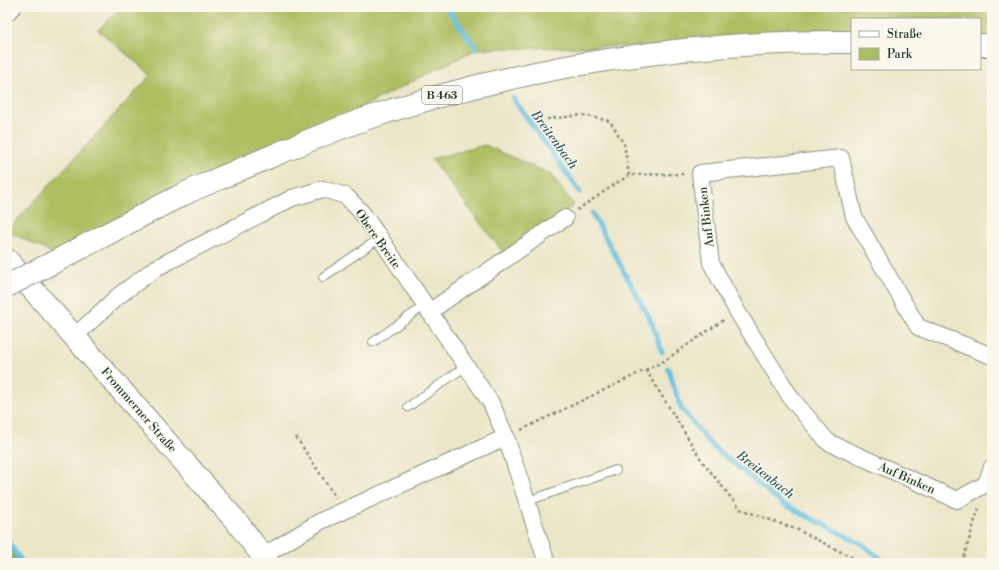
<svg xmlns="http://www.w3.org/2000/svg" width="999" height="570" viewBox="0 0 999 570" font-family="'Libre Bodoni',serif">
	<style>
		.green { fill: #adbe61; stroke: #667e4a }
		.forest { fill: #8aa557; stroke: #547146 }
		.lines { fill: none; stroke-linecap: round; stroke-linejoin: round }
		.stream { stroke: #65c2e3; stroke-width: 5 }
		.lane-casing { stroke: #86927e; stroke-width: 10 }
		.street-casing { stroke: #86927e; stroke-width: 18 }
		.secondary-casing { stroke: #86927e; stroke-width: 24 }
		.primary-casing { stroke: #86927e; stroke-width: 24 }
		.path { stroke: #86927e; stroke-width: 2.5; stroke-dasharray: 3 3; stroke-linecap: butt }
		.lane { stroke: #fff; stroke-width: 8 }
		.street { stroke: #fff; stroke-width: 16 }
		.secondary { stroke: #fff; stroke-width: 22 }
		.primary { stroke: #fff; stroke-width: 22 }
		.primary-bridge-casing { stroke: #86927e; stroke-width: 24; stroke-linecap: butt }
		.primary-bridge { stroke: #fff; stroke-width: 22 }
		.labels { text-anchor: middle; stroke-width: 3; stroke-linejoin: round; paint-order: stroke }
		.shield { fill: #fbf7ec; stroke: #61756b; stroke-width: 1 }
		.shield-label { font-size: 11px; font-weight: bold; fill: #1f3d34 }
		.street-label { font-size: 12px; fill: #1f3d34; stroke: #fbf7ec }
		.water-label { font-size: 13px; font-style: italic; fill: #305e60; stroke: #fbf7ec }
	</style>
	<rect width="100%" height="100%" fill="#fbf7ec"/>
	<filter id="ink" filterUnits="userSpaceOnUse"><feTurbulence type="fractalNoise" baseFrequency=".025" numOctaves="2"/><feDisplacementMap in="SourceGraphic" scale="8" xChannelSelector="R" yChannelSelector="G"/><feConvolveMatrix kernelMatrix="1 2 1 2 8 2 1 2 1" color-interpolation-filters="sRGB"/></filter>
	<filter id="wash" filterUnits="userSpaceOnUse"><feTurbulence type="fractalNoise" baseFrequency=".012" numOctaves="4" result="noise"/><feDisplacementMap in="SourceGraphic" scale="16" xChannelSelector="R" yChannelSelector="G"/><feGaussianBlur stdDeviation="0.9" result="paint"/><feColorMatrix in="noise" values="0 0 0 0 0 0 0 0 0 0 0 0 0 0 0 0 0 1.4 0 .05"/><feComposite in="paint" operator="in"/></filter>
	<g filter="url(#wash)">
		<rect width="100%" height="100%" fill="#ece6c8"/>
		<g class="green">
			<polygon points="122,7 992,7 992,45 980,45 980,19 852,19 852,42 477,49 62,258 7,231 151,75 98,30"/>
			<polygon points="485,145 550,174 574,205 507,251 502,251 431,159"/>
		</g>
		<polygon class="forest" points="7,546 22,563 7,563"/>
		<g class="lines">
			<g class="stream">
				<polyline points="446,7 477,49"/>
				<polyline points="513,98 580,192"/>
				<polyline points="592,213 652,323 662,352"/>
				<polyline points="668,368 681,408 709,443 783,504 862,544 886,563"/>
				<polyline points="7,541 23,563"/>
			</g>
		</g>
	</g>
	<g filter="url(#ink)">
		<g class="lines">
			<defs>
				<g id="lane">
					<polyline points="323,277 380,238"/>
					<polyline points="373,342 424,306"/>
					<polyline points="408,407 466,366"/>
					<polyline points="528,501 616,470"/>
				</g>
				<g id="street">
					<polyline points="7,13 13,7"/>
					<polyline points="429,312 565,218"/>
					<polyline points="75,336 117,297 156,268 292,198 323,189 346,196 363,214 380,238 491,403 506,437 547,563"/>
					<polyline points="992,356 918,327 854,217 841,158 700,173 711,263 737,311 791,398 828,442 957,500 986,484 992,467"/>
					<polyline points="263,556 321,521 506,437"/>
				</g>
				<polyline id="secondary" points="7,260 236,521 268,563"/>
				<g id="primary">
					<polyline points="980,45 992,45"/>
					<path d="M62 258C100 238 138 217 176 198 197 187 219 179 241 169 282 152 322 134 365 119 518 67 690 40 852 42"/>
				</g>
			</defs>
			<use href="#lane" class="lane-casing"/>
			<use href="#street" class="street-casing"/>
			<use href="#secondary" class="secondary-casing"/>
			<use href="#primary" class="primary-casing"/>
			<g class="path">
				<polyline points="547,119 583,115 610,121 624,144 629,175"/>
				<polyline points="577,210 629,175 685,174"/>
				<polyline points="646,370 702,461 740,509 798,530 863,563"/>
				<polyline points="521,430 664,361 725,319"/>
				<polyline points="296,437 336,498"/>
				<polyline points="962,563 979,507"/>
				<polyline points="980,563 992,557"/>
			</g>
			<use href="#lane" class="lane"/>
			<use href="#street" class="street"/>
			<use href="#secondary" class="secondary"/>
			<use href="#primary" class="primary"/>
			<defs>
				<polyline id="primary-bridge" points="7,286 62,258"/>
			</defs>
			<use href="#primary-bridge" class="primary-bridge-casing"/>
			<use href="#primary-bridge" class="primary-bridge"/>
		</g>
	</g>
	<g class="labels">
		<rect class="shield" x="422" y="86" width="40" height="18" rx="3"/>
		<g class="shield-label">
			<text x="442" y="99">B 463</text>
		</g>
		<g class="street-label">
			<text transform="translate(706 217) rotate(-97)" y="4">Auf Binken</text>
			<text transform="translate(378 239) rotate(55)" y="4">Obere Breite</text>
			<text transform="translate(139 410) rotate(49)" y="4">Frommerner Straße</text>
			<text transform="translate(907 478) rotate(24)" y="4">Auf Binken</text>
		</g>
		<g class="water-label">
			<text transform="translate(555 139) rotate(54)" y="5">Breitenbach</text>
			<text transform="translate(766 474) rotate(38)" y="5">Breitenbach</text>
		</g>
	</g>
	<rect width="999" height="570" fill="none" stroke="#fbf7ec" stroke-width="24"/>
	<rect x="851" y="18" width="130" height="52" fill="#fbf7ec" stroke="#a3ada2"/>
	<rect x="859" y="31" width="20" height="6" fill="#ffffff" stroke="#a3ada2"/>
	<text x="887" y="38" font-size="12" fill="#1f3d34">Straße</text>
	<rect x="859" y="48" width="20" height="12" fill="#adbe61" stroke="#a3ada2"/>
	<text x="887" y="58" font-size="12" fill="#1f3d34">Park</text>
</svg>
